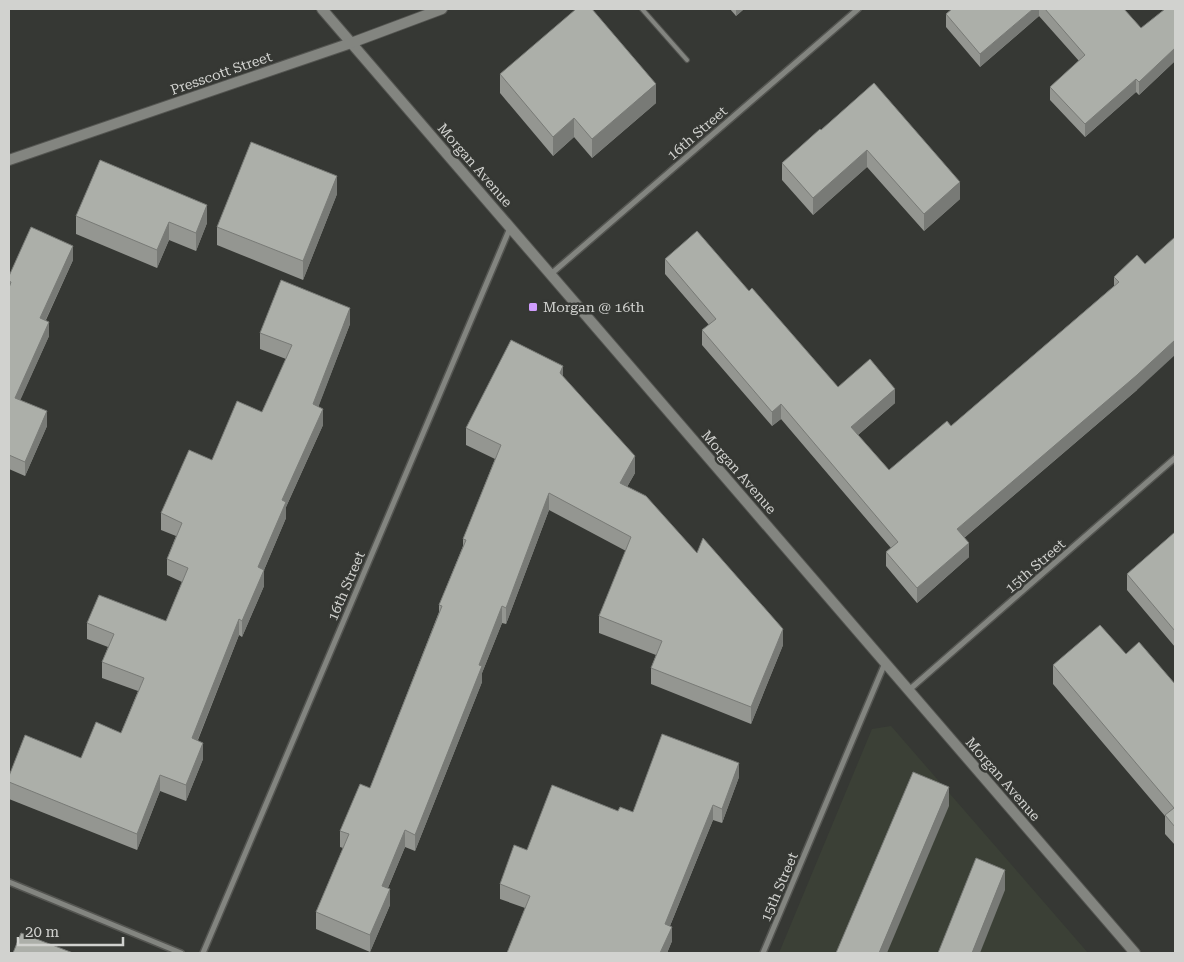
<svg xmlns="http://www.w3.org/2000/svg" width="1184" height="962" viewBox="0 0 1184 962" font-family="'Roboto Serif',serif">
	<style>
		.built { fill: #3b4036 }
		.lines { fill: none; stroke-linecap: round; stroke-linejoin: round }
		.service-casing { stroke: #545551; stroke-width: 6 }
		.minor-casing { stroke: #545551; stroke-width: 8 }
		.secondary-casing { stroke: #545551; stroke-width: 12 }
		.service { stroke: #838580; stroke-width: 4 }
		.minor { stroke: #838580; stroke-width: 5 }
		.secondary { stroke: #838580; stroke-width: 10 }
		.wall { fill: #949691 }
		.shaded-wall { fill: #787a76 }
		.building { fill: #acafa9; stroke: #787a76 }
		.poi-dot { fill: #d09dfe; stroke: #363834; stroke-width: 2 }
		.labels { text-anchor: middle; stroke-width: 5; stroke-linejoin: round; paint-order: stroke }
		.street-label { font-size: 14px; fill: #d1d2cf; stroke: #363834 }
		.poi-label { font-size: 14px; fill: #d1d2cf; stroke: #363834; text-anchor: start }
	</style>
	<rect width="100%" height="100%" fill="#363834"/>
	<polygon class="built" points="891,726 1088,953 779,953 872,729"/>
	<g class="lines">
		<defs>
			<polyline id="service" points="642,9 687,60"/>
			<g id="minor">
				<polyline points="551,274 858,9"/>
				<polyline points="909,690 1175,458"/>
				<polyline points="9,882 181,953"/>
				<polyline points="203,953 510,228"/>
				<polyline points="763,953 885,663"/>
			</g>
			<g id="secondary">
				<polyline points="322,9 1135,953"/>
				<polyline points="9,160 351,43 442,9"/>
			</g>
		</defs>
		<use href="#service" class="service-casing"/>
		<use href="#minor" class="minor-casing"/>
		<use href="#secondary" class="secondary-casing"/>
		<use href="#service" class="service"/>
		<use href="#minor" class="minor"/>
		<use href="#secondary" class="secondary"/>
	</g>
	<g class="wall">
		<polygon points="730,9 744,9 736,16"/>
		<polygon points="952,9 1124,9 1141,28 1175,9 1175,61 1139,95 1136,92 1085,137 1050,100 1050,87 1079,61 1039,16 980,67 946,27 946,14"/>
		<polygon points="500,74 656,103 592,158 574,137 553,156 500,93"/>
		<polygon points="874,83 960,199 924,231 867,167 813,215 782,180 782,163 821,130"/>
		<polygon points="337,194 303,280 217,245 217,227"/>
		<polygon points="76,216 207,223 196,251 169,240 157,268 76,234"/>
		<polygon points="1137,255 1137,390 964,538 969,557 917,603 886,566 886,552 891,548 781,419 772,426 702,345 702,330 709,325 665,274 665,259 749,291 838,387 895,403 858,435 889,470 951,426 1114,286 1114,277"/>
		<polygon points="73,260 46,320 49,336 20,400 47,426 25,476 9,469 9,276"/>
		<polygon points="350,324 318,407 323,425 286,507 286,518 264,570 264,586 242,637 239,635 198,740 203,759 186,801 160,791 137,850 9,799 9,776 81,758 121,733 138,691 102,678 102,662 108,647 87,639 87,623 166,621 182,582 167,575 167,559 176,536 161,530 161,513 212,460 262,412 286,359 260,349 260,333"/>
		<polygon points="563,377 635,473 627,487 697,553 783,645 751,724 651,684 651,668 656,655 599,633 599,616 626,551 549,510 506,624 502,623 482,673 482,682 415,851 405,847 388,888 390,905 370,952 316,929 316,912 343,848 340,847 340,831 370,788 439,612 439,605 463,546 463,539 495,459 466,445 466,428"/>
		<polygon points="1175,528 1175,647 1127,590 1127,574 1174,533 1174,529"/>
		<polygon points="1126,654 1175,684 1175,845 1165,834 1165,816 1053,684 1053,665"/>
		<polygon points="739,777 722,823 713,820 670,926 672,941 667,953 507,953 525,908 500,899 500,884 527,850 618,811 633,812"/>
	</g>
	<g class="shaded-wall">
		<polygon points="736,9 744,9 736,16"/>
		<polygon points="1033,9 1039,9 1039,16 980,67 980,54"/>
		<polygon points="1175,48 1175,61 1139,95 1139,82"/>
		<polygon points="1136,79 1136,92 1085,137 1085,124"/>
		<polygon points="656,84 656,103 592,158 592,139"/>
		<polygon points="574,118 574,137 553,156 553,137"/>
		<polygon points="867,150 867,167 813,215 813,198"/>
		<polygon points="337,176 337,194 303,280 303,261"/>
		<polygon points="960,182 960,199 924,231 924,214"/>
		<polygon points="207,205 207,223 196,251 196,233"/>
		<polygon points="169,222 169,240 157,268 157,250"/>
		<polygon points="73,246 73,260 40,332 40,318"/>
		<polygon points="350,308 350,324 313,421 313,404"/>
		<polygon points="49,322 49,336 15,412 15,398"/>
		<polygon points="1175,340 1175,355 1137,390 957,544 957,529"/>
		<polygon points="563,366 563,382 560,373"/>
		<polygon points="895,389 895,403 851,441 851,427"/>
		<polygon points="781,404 781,419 772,426 772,412"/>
		<polygon points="323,409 323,425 286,507 286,518 264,570 264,586 242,637 242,621 258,567 282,500"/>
		<polygon points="47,411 47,426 25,476 25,462"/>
		<polygon points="635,456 635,473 620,499 620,483"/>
		<polygon points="549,493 549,510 506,624 506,608"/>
		<polygon points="969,543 969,557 917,603 917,588"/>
		<polygon points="502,606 502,623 482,673 482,682 415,851 415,835 479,665"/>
		<polygon points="239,619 239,635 192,754 192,738"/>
		<polygon points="783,629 783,645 751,724 751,707"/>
		<polygon points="203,743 203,759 186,801 186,785"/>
		<polygon points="739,763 739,777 722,823 722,809"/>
		<polygon points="160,775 160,791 137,850 137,834"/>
		<polygon points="949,787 949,806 887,953 879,953"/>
		<polygon points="713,805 713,820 665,938 665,924"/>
		<polygon points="405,830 405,847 382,902 382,886"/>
		<polygon points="1005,870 1005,890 980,953 972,953"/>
		<polygon points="390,889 390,905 370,952 370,935"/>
		<polygon points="672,927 672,941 667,953 660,953"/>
	</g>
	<g class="building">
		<polygon points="576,9 592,9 656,84 592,139 574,118 553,137 500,74"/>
		<polygon points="952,9 1033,9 980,54 946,14"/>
		<polygon points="1045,9 1124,9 1141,28 1165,9 1175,9 1175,48 1139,82 1136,79 1085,124 1050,87 1085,55"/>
		<polygon points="874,83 960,182 924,214 867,150 813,198 782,163 820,129 821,130"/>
		<polygon points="251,142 337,176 303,261 217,227"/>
		<polygon points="100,160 207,205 196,233 169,222 157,250 76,216"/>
		<polygon points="31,227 73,246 40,318 49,322 15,398 47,411 25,462 9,455 9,288 11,282 9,281 9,276"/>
		<polygon points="697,231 749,291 752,288 838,387 870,359 895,389 851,427 889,470 947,421 951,426 1119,282 1114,277 1137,255 1145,264 1175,237 1175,340 1137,375 957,529 969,543 917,588 886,552 898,542 781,404 772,412 702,330 716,319 665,259"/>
		<polygon points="281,280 350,308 313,404 323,409 282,500 286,502 258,567 264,570 242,621 239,619 192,738 203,743 186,785 160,775 137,834 9,782 9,776 25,735 81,758 96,722 121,733 144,678 102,662 114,634 87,623 99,595 166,621 188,568 167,559 182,523 161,513 189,450 212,460 237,401 262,412 292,345 260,333"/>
		<polygon points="511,340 563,366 560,373 635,456 620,483 646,496 697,553 703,538 783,629 751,707 651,668 662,641 599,616 631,537 549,493 506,608 502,606 479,665 482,666 415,835 405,830 382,886 390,889 370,935 316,912 349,834 340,831 360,784 370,788 442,606 439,605 466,540 463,539 501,445 466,428"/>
		<polygon points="1175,532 1175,631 1127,574"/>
		<polygon points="1100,625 1126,654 1139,642 1175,684 1175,827 1165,815 1174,808 1053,665"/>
		<polygon points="662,734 739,763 722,809 713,805 665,924 672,927 660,953 507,953 530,896 500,884 514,845 527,850 552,785 618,811 620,807 633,812"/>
		<polygon points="913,772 949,787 879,953 836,953"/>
		<polygon points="976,858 1005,870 972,953 938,953"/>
		<polygon points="21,933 73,953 13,953"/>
	</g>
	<rect class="poi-dot" x="528" y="302" width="10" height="10" rx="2.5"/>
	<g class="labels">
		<g class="street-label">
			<text transform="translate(221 73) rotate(-19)" y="5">Presscott Street</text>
			<text transform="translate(697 133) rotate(-41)" y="5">16th Street</text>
			<text transform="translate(475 165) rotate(49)" y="5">Morgan Avenue</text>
			<text transform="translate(739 472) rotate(49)" y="5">Morgan Avenue</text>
			<text transform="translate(1035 566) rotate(-41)" y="5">15th Street</text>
			<text transform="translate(346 586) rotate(-67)" y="5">16th Street</text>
			<text transform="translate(1003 779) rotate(49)" y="5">Morgan Avenue</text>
			<text transform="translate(779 887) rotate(-67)" y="5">15th Street</text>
		</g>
		<g class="poi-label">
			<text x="543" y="312">Morgan @ 16th</text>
		</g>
	</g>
	<rect width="1184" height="962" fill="none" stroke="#d1d2cf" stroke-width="20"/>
	<path d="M18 937v8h105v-8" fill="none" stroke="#d1d2cf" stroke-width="2.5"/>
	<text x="25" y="937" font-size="15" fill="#d1d2cf" stroke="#363834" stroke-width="4" paint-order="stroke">20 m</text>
</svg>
